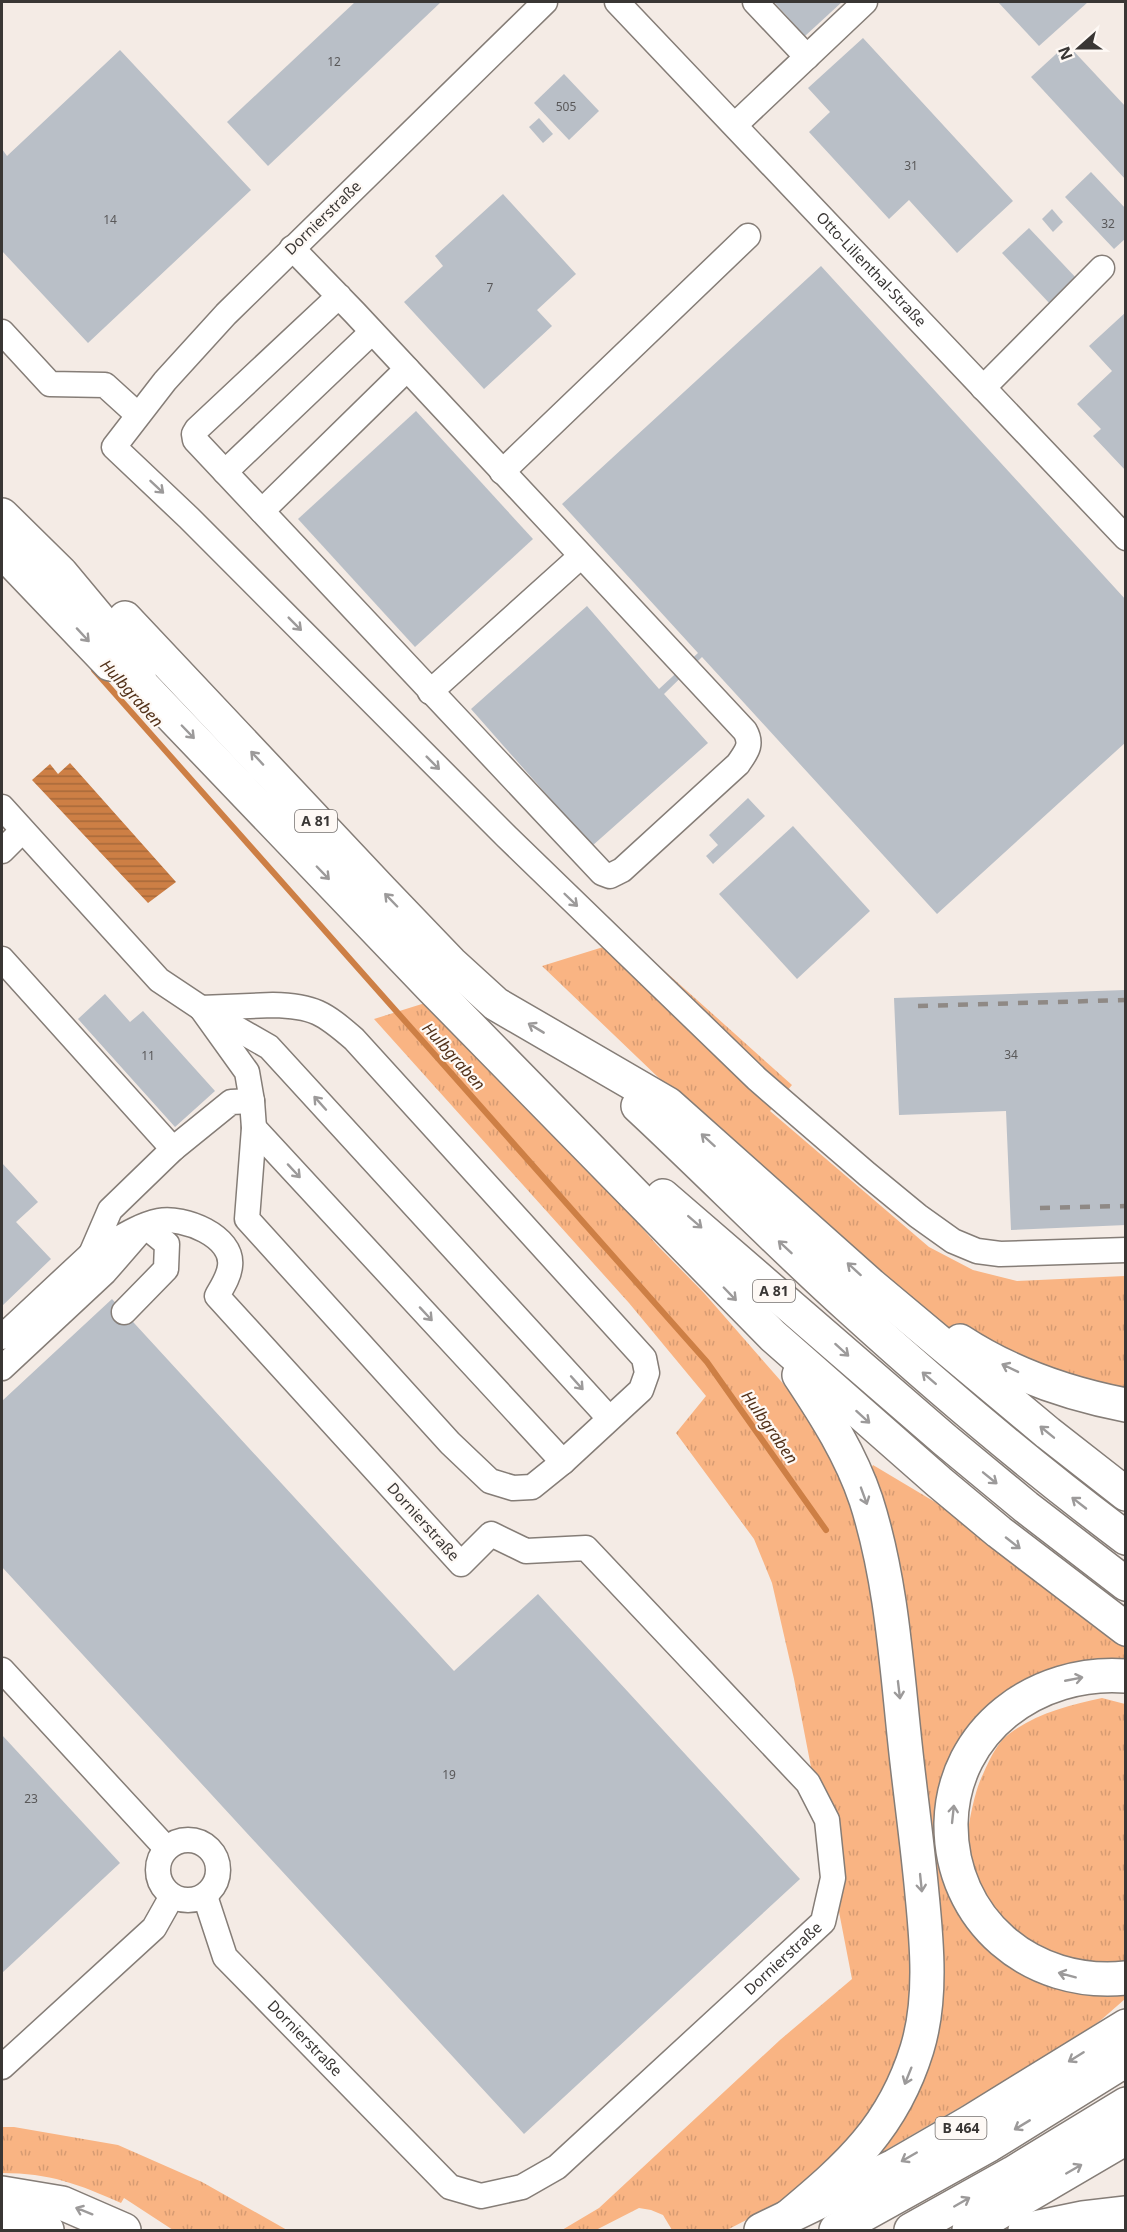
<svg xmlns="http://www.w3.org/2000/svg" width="1127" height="2232" viewBox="0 0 1127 2232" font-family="'Noto Sans',sans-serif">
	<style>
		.grass { fill: url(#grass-tufts) }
		.water { fill: url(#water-rules) }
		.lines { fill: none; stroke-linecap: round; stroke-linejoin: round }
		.stream { stroke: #cd7f45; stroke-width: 6 }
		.building { fill: #b9bfc7 }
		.minor-casing { stroke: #857d77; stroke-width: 27 }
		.highway-casing { stroke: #857d77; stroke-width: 36 }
		.minor { stroke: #fff; stroke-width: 24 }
		.highway { stroke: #fff; stroke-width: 33 }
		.rail { stroke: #8f8985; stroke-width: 4.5; stroke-dasharray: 10 10; stroke-linecap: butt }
		.oneway { stroke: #9c9a9a }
		.labels { text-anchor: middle; stroke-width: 4.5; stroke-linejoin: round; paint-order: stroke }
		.number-label { font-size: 12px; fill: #595859 }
		.shield { fill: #fef9f5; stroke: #74706e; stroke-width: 1.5 }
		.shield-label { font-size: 14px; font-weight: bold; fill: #393634 }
		.street-label { font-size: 15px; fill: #393634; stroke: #fef9f5 }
		.water-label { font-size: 16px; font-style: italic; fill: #513018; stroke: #fef9f5 }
	</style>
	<defs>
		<pattern id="grass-tufts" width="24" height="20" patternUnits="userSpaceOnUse" patternTransform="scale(1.5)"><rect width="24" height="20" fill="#f9b483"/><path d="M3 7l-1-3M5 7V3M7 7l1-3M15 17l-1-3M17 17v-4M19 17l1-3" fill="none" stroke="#d69b72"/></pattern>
		<pattern id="water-rules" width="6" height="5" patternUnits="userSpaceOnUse" patternTransform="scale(1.5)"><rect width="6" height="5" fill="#cd7f45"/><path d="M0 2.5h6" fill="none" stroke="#a7693a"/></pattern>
	</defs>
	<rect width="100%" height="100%" fill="#f4ebe5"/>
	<g class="grass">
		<polygon points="629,939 792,1085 770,1111 929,1247 973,1270 1017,1281 1125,1276 1125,1395 1118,1395 952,1329 931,1316 685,1103 542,966"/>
		<polygon points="441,998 657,1245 704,1293 787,1388 825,1444 842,1480 867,1563 877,1619 912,1910 911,2015 901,2061 854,2140 796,2194 727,2230 672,2230 663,2215 651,2210 639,2208 596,2230 562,2230 599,2208 780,2040 852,1979 794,1679 772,1583 754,1539 676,1433 706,1396 629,1303 374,1019"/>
		<polygon points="873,1465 940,1505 1126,1648 1125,1665 1086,1663 954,1758 961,1912 1125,1989 1125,1999 1101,2020 1067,2045 874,2157 924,2054 868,1473"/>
		<path d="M1102 1698 1125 1704V1961C1073 1967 1016 1945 987 1899 983 1893 980 1885 978 1878 974 1870 968 1861 967 1853 965 1837 974 1795 980 1781 987 1766 995 1744 1009 1734 1035 1714 1069 1705 1102 1698Z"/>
		<path d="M2 2127H14L118 2145 202 2182 287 2230H173L124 2198 121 2203C78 2184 50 2173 2 2173Z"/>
	</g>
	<polygon class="water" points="70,763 176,882 148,903 32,780 50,764 58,774"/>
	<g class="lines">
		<polyline class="stream" points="94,670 707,1362 826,1530"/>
	</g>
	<g class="building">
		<polygon points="355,2 441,2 268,166 227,122"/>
		<polygon points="774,2 842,2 805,36"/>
		<polygon points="998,2 1088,2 1039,46"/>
		<polygon points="863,38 1013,201 957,253 909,200 889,219 809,132 830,112 808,88"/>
		<polygon points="1067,44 1126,107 1126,180 1031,77"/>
		<polygon points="120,50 251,190 88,343 2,251 2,149 7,156"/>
		<polygon points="564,74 599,111 569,140 534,103"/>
		<polygon points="539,118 553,134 543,143 529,127"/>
		<polygon points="1091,172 1126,209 1126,238 1114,249 1065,197"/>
		<polygon points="503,194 576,274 537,310 552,326 484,389 404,302 443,266 435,256"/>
		<polygon points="1052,209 1063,222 1053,232 1042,219"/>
		<polygon points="1029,228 1078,280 1051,305 1002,253"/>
		<polygon points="821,266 1126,600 1126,742 937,914 702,657 664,694 708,743 592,846 471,709 587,606 659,689 698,653 562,504"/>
		<polygon points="1126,312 1126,471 1093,436 1101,429 1077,404 1112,371 1089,346"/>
		<polygon points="416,411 533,539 415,647 298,519"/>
		<polygon points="748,798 765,816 713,864 706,856 718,845 709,835"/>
		<polygon points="793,826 870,911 797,979 719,894"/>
		<polygon points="1126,990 1126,1225 1011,1230 1006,1111 899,1115 894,998"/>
		<polygon points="105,994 130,1022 143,1011 215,1091 175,1127 78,1019"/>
		<polygon points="2,1163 38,1202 16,1222 51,1259 2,1306"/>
		<polygon points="112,1299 454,1671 538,1594 800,1879 524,2134 2,1567 2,1401"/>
		<polygon points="2,1735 120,1863 2,1973"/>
	</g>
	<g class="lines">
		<defs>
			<g id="minor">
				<polyline points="545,2 226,314 165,381 114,447 189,518 507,837 757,1079 867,1174 918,1216 953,1241 977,1251 1000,1254 1126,1250"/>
				<path id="s1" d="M617 2 1126 538"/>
				<polyline points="755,2 807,57"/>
				<polyline points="735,125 865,2"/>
				<path d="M292 248 355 313 745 731C753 745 746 752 738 764L622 870 610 876 602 873 195 440 194 434 197 429 339 296"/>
				<polyline points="2,332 50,384 105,385 138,415"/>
				<polyline points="983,388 1102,268"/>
				<polyline points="225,472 372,332"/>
				<polyline points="502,472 748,236"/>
				<polyline points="262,511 407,369"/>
				<polyline points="430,692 581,556"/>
				<polyline points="2,807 159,980 201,1008 269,1047 609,1418"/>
				<polyline points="2,851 22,831"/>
				<polyline points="2,959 173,1149"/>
				<path d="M273 1005C314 1006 324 1013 354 1039L644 1358 647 1373 641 1390 563 1462 532 1487 513 1488 490 1481 450 1443 247 1219 254 1128 252 1101 247 1072 201 1008Z"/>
				<polyline points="254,1128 563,1462"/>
				<polyline points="2,1337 91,1254"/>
				<polyline points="2,1368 105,1272 145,1226 167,1244 166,1269 124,1312"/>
				<polyline points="2,1670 166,1848"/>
				<circle cx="188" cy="1870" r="30"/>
				<path id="s2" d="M205 1896 225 1957 450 2187 481 2196 522 2187 557 2167 823 1922 833 1878 827 1820 808 1783 586 1548 526 1551 491 1534 461 1564 217 1296C222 1287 229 1277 230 1266 234 1236 183 1216 159 1221 135 1226 113 1243 91 1254L110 1210 173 1149 231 1102 252 1101"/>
				<polyline points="2,2067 154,1928 172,1896"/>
			</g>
			<g id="highway">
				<polyline points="2,515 61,573 136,663 141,684 432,988 773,1336 939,1482 999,1532 1126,1629"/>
				<polyline points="2,551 110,664"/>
				<polyline points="125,618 382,891 451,963 496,1004 668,1104 871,1285 1048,1433 1126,1494"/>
				<path d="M638 1106C709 1172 777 1242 849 1307 938 1388 1030 1466 1126 1538"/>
				<polyline points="663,1196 945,1440 1026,1507 1126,1584"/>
				<path d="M960 1341C1009 1373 1069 1394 1126 1405"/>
				<path d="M1126 1676C1037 1669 953 1730 951 1823 950 1920 1031 1988 1126 1978"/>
				<polyline points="2,2193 62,2203 124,2230"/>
				<path d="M788 2217C849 2166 893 2127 917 2049 932 2000 927 1944 922 1894 918 1850 912 1806 907 1762 897 1675 893 1584 866 1500 851 1455 825 1414 799 1375"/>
				<polyline points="2,2226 26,2227 47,2230"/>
				<polyline points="761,2230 894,2166 970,2122 1126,2026"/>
				<polyline points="836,2230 989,2145 1126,2060"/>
				<polyline points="911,2230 1013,2173 1126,2104"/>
				<polyline points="969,2230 1126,2138"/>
				<polyline points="1025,2230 1083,2218 1126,2213"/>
			</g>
		</defs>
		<use href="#minor" class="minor-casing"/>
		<use href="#highway" class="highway-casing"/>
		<use href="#minor" class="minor"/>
		<use href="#highway" class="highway"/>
		<g class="rail">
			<polyline points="918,1006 1126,1000"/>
			<polyline points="1040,1208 1126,1206"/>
		</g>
	</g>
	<defs><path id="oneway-shaft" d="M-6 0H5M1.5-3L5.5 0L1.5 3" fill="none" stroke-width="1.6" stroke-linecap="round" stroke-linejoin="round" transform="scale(1.5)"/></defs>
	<g class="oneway">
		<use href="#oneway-shaft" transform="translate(157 487) rotate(43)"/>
		<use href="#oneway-shaft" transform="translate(295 624) rotate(45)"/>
		<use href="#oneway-shaft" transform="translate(83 635) rotate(47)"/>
		<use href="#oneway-shaft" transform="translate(188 732) rotate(46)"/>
		<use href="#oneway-shaft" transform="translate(257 758) rotate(-133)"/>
		<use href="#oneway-shaft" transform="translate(433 763) rotate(45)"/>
		<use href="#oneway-shaft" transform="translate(323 873) rotate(46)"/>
		<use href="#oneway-shaft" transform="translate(391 900) rotate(-134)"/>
		<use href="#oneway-shaft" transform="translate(571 900) rotate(44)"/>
		<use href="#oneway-shaft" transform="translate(536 1028) rotate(-149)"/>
		<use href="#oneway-shaft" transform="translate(320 1103) rotate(-132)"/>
		<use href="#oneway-shaft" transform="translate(708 1140) rotate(-138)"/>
		<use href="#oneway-shaft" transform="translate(294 1171) rotate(47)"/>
		<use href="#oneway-shaft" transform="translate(695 1222) rotate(41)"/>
		<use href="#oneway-shaft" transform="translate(785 1247) rotate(-137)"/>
		<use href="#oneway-shaft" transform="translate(854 1269) rotate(-138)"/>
		<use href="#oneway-shaft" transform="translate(730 1294) rotate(46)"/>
		<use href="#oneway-shaft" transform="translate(426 1314) rotate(47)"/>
		<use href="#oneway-shaft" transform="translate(842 1350) rotate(42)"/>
		<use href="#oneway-shaft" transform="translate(1010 1368) rotate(-154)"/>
		<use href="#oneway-shaft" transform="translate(929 1378) rotate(-139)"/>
		<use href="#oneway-shaft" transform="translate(577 1383) rotate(48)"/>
		<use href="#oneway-shaft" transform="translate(863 1417) rotate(42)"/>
		<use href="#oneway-shaft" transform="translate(1047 1432) rotate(-141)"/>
		<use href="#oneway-shaft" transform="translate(990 1478) rotate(39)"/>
		<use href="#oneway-shaft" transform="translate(864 1496) rotate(70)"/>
		<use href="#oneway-shaft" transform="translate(1079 1503) rotate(-142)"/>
		<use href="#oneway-shaft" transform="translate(1013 1543) rotate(38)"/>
		<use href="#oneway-shaft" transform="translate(1074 1679) rotate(-11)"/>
		<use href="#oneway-shaft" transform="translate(899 1690) rotate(83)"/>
		<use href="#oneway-shaft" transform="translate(953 1814) rotate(-84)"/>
		<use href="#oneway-shaft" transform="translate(921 1883) rotate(84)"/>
		<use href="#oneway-shaft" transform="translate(1067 1975) rotate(-165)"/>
		<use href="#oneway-shaft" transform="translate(1076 2057) rotate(148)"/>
		<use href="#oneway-shaft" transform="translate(908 2076) rotate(112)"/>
		<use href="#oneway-shaft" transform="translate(1022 2125) rotate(149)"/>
		<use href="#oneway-shaft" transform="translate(909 2157) rotate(150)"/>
		<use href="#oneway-shaft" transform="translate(1074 2169) rotate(-30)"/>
		<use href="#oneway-shaft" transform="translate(962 2202) rotate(-30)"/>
		<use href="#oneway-shaft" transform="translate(84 2211) rotate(-158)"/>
	</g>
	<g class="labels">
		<g class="number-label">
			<text x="334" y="66">12</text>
			<text x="566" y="111">505</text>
			<text x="911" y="170">31</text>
			<text x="110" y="224">14</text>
			<text x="1108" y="228">32</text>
			<text x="490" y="292">7</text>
			<text x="1011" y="1059">34</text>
			<text x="148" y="1060">11</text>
			<text x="449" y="1779">19</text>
			<text x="31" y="1803">23</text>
		</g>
		<g class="shield">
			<rect x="295" y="810" width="42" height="22" rx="4.5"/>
			<rect x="753" y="1280" width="42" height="22" rx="4.5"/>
			<rect x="935.5" y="2117" width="51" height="22" rx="4.5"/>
		</g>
		<g class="shield-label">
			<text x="316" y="826">A 81</text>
			<text x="774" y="1296">A 81</text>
			<text x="961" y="2133">B 464</text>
		</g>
		<g class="street-label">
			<text transform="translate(323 218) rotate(-44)" y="5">Dornierstraße</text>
			<text dy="5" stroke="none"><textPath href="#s1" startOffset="369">Otto-Lilienthal-Straße</textPath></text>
			<text transform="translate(423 1522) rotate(48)" y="5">Dornierstraße</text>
			<text dy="5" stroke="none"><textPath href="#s2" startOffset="808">Dornierstraße</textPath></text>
			<text dy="5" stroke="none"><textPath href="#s2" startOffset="178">Dornierstraße</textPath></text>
		</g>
		<g class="water-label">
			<text transform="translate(132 693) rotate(48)" y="6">Hulbgraben</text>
			<text transform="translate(454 1056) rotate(48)" y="6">Hulbgraben</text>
			<text transform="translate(770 1427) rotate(55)" y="6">Hulbgraben</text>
		</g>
	</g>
	<rect width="1127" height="2232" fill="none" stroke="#393634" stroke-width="6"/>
	<g transform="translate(1079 48) rotate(249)" stroke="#fef9f5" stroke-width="4.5" paint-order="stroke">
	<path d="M0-4.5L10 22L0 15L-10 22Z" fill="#393634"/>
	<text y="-9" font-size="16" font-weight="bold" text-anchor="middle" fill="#393634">N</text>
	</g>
</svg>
